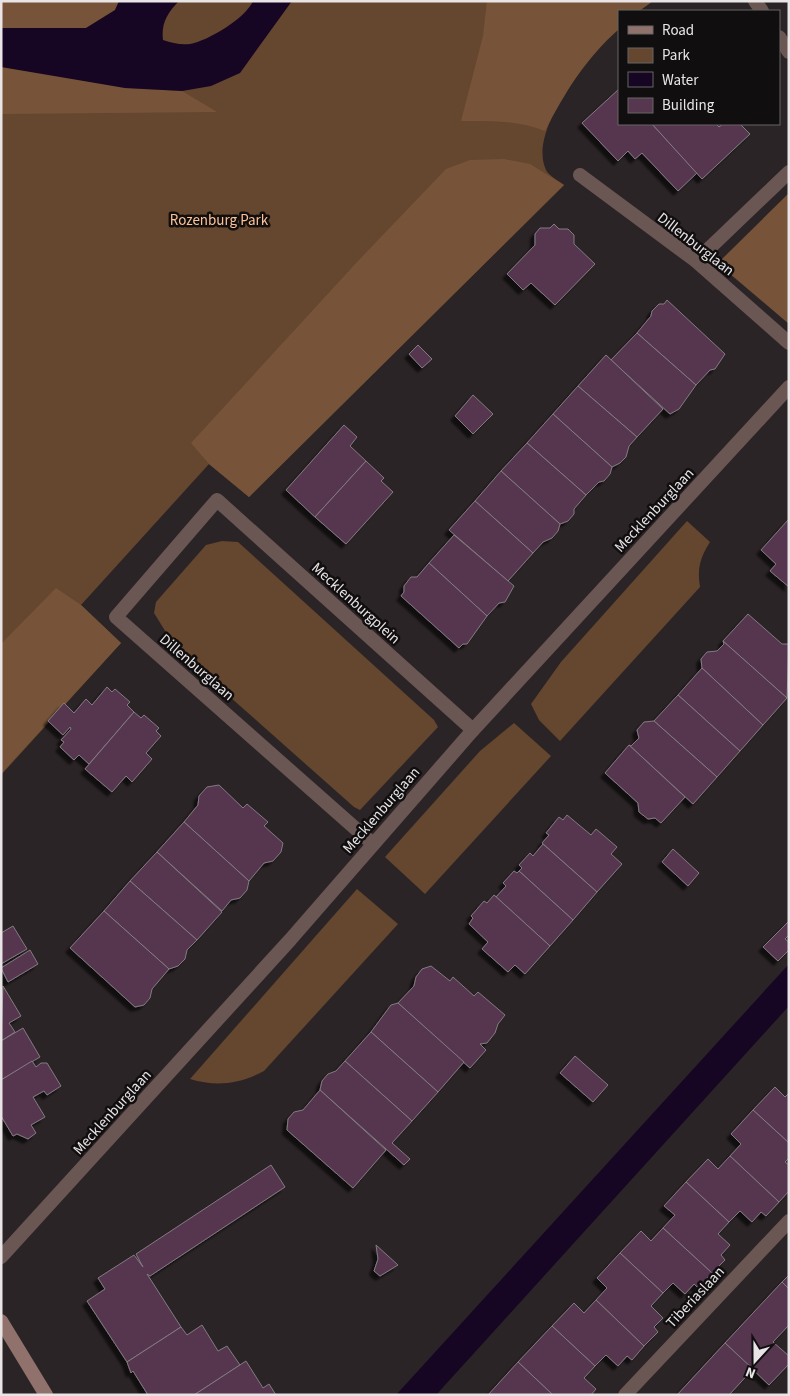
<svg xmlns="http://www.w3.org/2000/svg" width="790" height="1396" viewBox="0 0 790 1396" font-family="'Source Sans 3',sans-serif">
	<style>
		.green { fill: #65462e }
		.forest { fill: #775439 }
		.water { fill: #160623 }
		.building { fill: #573650; stroke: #817b7f; filter: url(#shadow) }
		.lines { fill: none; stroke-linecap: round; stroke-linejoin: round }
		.minor { stroke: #6a5653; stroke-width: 14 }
		.secondary { stroke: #91716b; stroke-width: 14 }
		.labels { text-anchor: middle; stroke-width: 5; stroke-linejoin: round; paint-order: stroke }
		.park-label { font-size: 15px; fill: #fec295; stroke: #110e0f }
		.street-label { font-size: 15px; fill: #e9e5e6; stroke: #110e0f }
	</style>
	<defs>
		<filter id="shadow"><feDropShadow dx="-4.5" dy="4.5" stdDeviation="1" flood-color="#0009"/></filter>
	</defs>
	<rect width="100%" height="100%" fill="#2b2426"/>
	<g class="green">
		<path d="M1 1H653L639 11H619V29C591 53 527 131 546 170 549 176 559 181 564 185L249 497 209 464 81 605 121 643 1 775Z"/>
		<path d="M687 521 710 542C700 558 697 568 700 587L560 741 539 720 531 704 561 662Z"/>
		<polygon points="222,541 238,542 434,720 438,727 360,810 354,807 177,650 154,613 156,602 206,545"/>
		<polygon points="514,723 551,756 425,894 385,857 480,751"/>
		<path d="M357 889 398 924 264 1071C240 1084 216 1087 190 1079Z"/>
	</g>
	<g class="forest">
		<polygon points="1,1 119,1 115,10 86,28 1,28"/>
		<path d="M487 1H653L639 11H619V29C587 56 564 94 545 131 517 120 490 121 461 121L483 36Z"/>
		<polygon points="5,66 125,88 182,91 217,112 1,114 1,67"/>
		<polygon points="504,159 530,164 564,185 249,497 209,464 191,443 358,261 446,169 470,160"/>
		<polygon points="789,193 789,324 723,268 722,259"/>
		<polygon points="56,588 81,605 121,643 1,774 1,644"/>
	</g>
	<g class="water">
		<path d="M119 1H179C167 13 161 24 163 40 172 43 180 45 190 44 208 41 246 18 253 1H292L240 73 211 86 182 91 125 88 1 67V28H86L115 10Z"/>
		<polygon points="789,964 789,1006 436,1395 396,1395"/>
	</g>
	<g class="building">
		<polygon points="619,89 619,124 652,124 697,173 678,191 642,153 635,159 628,151 618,161 582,123"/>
		<polygon points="652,124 716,124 719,127 723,124 740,124 750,134 702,179"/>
		<polygon points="554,224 559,229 568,229 574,235 574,244 595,264 555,305 531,283 523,290 507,274 535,245 535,234 540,228 550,228"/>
		<polygon points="667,300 725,354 715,369 710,370 696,385 637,333 651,316 652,311 659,304 664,304"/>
		<polygon points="637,333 696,385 679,409 670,414 611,360"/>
		<polygon points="418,345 432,359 422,368 409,354"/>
		<polygon points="606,355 663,409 637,437 578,386"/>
		<polygon points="578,386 637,437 629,446 626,457 620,463 612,467 553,414"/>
		<polygon points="473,395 493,414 473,434 455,416"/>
		<polygon points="553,414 612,467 610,474 604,481 599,482 586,495 527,443"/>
		<polygon points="344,425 357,437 350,446 366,461 315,517 286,490"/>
		<polygon points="527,443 586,495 574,509 574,514 568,521 560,524 501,471"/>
		<polygon points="366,461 384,478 381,481 393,492 346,544 315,517"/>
		<polygon points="501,471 560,524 558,531 552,538 543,542 533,553 475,501"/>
		<polygon points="475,501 533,553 508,581 449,530"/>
		<polygon points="788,520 789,521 789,587 770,571 776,564 761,550"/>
		<polygon points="454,535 514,586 505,602 499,603 487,616 429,563"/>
		<polygon points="429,563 487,616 467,644 463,644 459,648 401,596 404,592 404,586 411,577 417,577"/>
		<polygon points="748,614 782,644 789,644 787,698 723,641"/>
		<polygon points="723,641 787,698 763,725 702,668 701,659 707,652 717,651 724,644"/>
		<polygon points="702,668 763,725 740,751 678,695"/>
		<polygon points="107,687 112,692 115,689 130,702 127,705 134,712 89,764 79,755 74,760 60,747 64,742 61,740 71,729 70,727 63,735 48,721 64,703 74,713 86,699 92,705"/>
		<polygon points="678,695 740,751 717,777 654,721"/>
		<polygon points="134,712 141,718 144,715 159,728 156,731 161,736 146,753 152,759 132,782 126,776 112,792 85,769"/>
		<polygon points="654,721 717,777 693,804 629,745 631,746 639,738 637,730 644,722"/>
		<polygon points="629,745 685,797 661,823 655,818 648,819 639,812 638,803 605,773"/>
		<polygon points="219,785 243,808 247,804 268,822 264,826 283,843 281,852 273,861 264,863 249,881 184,822 198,805 199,796 207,787"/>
		<polygon points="567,815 591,835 596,829 617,847 611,854 622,864 597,892 542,843 549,835 546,833 559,817 563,820"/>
		<polygon points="184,822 249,881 247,890 240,898 231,900 222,911 157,852"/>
		<polygon points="543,844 597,892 573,920 519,871 522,868 519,865 530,853 533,856"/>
		<polygon points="673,849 699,873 688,886 662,862"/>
		<polygon points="157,852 222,912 197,940 130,881"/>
		<polygon points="514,871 517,873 519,871 573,920 550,946 494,895 496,897 506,886 503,883"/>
		<polygon points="130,881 197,940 187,950 185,959 178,966 169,969 104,911"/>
		<polygon points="494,895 550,946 525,974 515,965 508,972 482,949 488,942 469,924 473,918 471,916 484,901 487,903"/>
		<polygon points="104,911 169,969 152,989 150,998 144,1005 135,1007 70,948"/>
		<polygon points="789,921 789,935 785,939 789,942 789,950 778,961 763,947"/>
		<polygon points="13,926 27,949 1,964 1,933"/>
		<polygon points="30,950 38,964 8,982 1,968"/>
		<polygon points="431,966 450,981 453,977 474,996 478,992 505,1015 498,1024 495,1033 487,1043 480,1044 486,1050 470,1068 398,1003 414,986 416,977 422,969"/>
		<polygon points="3,986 21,1016 9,1023 15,1032 1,1041"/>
		<polygon points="398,1003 464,1062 438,1092 371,1032 391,1005"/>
		<polygon points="23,1028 40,1057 1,1080 1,1041"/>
		<polygon points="371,1032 438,1092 412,1121 345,1061"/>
		<polygon points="575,1056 608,1085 593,1102 560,1073"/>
		<polygon points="32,1061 36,1067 41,1063 47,1063 61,1086 47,1095 44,1091 33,1097 45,1117 31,1125 36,1133 28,1139 17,1134 13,1136 1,1116 1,1080"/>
		<polygon points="345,1061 412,1121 392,1143 410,1159 404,1165 320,1090 322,1081 328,1074 336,1071"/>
		<polygon points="775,1087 785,1097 789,1093 789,1143 753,1110"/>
		<polygon points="320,1090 386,1150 353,1188 287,1130 288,1119 294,1112 303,1110"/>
		<polygon points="753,1110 789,1143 789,1158 785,1162 789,1165 789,1191 779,1202 730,1156 741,1144 731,1134"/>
		<polygon points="730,1156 779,1202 766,1216 761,1212 752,1222 740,1211 729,1222 686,1182 708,1159 718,1169"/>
		<polygon points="271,1165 285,1187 150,1276 147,1274 181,1327 127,1362 87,1301 105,1289 98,1278 134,1255 143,1267 136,1254"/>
		<polygon points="686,1182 729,1222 718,1234 730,1245 721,1255 725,1260 712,1273 663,1228 675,1215 664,1206"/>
		<polygon points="663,1228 712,1273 698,1288 694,1284 685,1294 673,1283 663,1293 620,1253 641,1231 651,1241"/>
		<polygon points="376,1245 398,1265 380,1276 374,1271 378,1259"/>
		<polygon points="620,1253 663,1293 651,1306 663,1318 654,1327 658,1332 644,1346 596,1300 607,1288 597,1278"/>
		<polygon points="789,1275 789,1289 782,1282"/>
		<polygon points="782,1282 789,1289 789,1325 773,1342 789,1356 789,1364 769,1385 725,1343"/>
		<polygon points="596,1300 644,1346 632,1360 627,1356 618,1366 606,1355 595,1366 552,1326 574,1303 584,1313"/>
		<polygon points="202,1325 218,1351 227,1346 240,1365 194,1395 148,1395 133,1371 131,1373 127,1362 181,1327 187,1335"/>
		<polygon points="552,1326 595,1366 584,1378 596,1389 591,1395 553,1395 518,1362"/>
		<polygon points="725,1343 753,1369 729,1395 677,1395"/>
		<polygon points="246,1361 263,1388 269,1384 276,1395 194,1395"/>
		<polygon points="518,1362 553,1395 488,1395"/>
	</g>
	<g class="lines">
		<g class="minor">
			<polyline points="755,1 762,11"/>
			<polyline points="779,37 789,52"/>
			<polyline points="580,175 696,261 789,343"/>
			<polyline points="696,261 789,172"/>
			<polyline points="373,844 116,617 217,500 473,730"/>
			<polyline points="1,1257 290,940 473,730 789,387"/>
			<polyline points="625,1395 789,1221"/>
		</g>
		<polyline class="secondary" points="1,1321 46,1395"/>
	</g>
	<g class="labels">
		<g class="park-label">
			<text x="219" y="225">Rozenburg Park</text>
		</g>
		<g class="street-label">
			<text transform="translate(696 244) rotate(38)" y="5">Dillenburglaan</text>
			<text transform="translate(654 510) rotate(-47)" y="5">Mecklenburglaan</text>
			<text transform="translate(356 603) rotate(42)" y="5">Mecklenburgplein</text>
			<text transform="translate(197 667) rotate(41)" y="5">Dillenburglaan</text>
			<text transform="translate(381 810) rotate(-49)" y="5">Mecklenburglaan</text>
			<text transform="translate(112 1112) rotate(-48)" y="5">Mecklenburglaan</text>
			<text transform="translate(695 1297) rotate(-47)" y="5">Tiberiaslaan</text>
		</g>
	</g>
	<rect width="790" height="1396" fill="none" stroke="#e9e5e6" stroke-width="5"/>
	<rect x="618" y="10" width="162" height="115" fill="#110e0f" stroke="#676465"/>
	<rect x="628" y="26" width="25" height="8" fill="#91716b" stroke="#676465"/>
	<text x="662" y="35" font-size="15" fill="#e9e5e6">Road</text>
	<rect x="628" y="48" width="25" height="15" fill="#65462e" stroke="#676465"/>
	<text x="662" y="60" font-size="15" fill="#e9e5e6">Park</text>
	<rect x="628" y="72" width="25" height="15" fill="#160623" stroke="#676465"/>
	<text x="662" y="85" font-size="15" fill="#e9e5e6">Water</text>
	<rect x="628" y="98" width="25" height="15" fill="#573650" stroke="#676465"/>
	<text x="662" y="110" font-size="15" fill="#e9e5e6">Building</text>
	<g transform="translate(755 1361) rotate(201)" stroke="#110e0f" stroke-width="4" paint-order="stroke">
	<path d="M0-4L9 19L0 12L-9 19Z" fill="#e9e5e6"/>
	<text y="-8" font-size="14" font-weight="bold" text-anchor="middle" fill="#e9e5e6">N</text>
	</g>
</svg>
